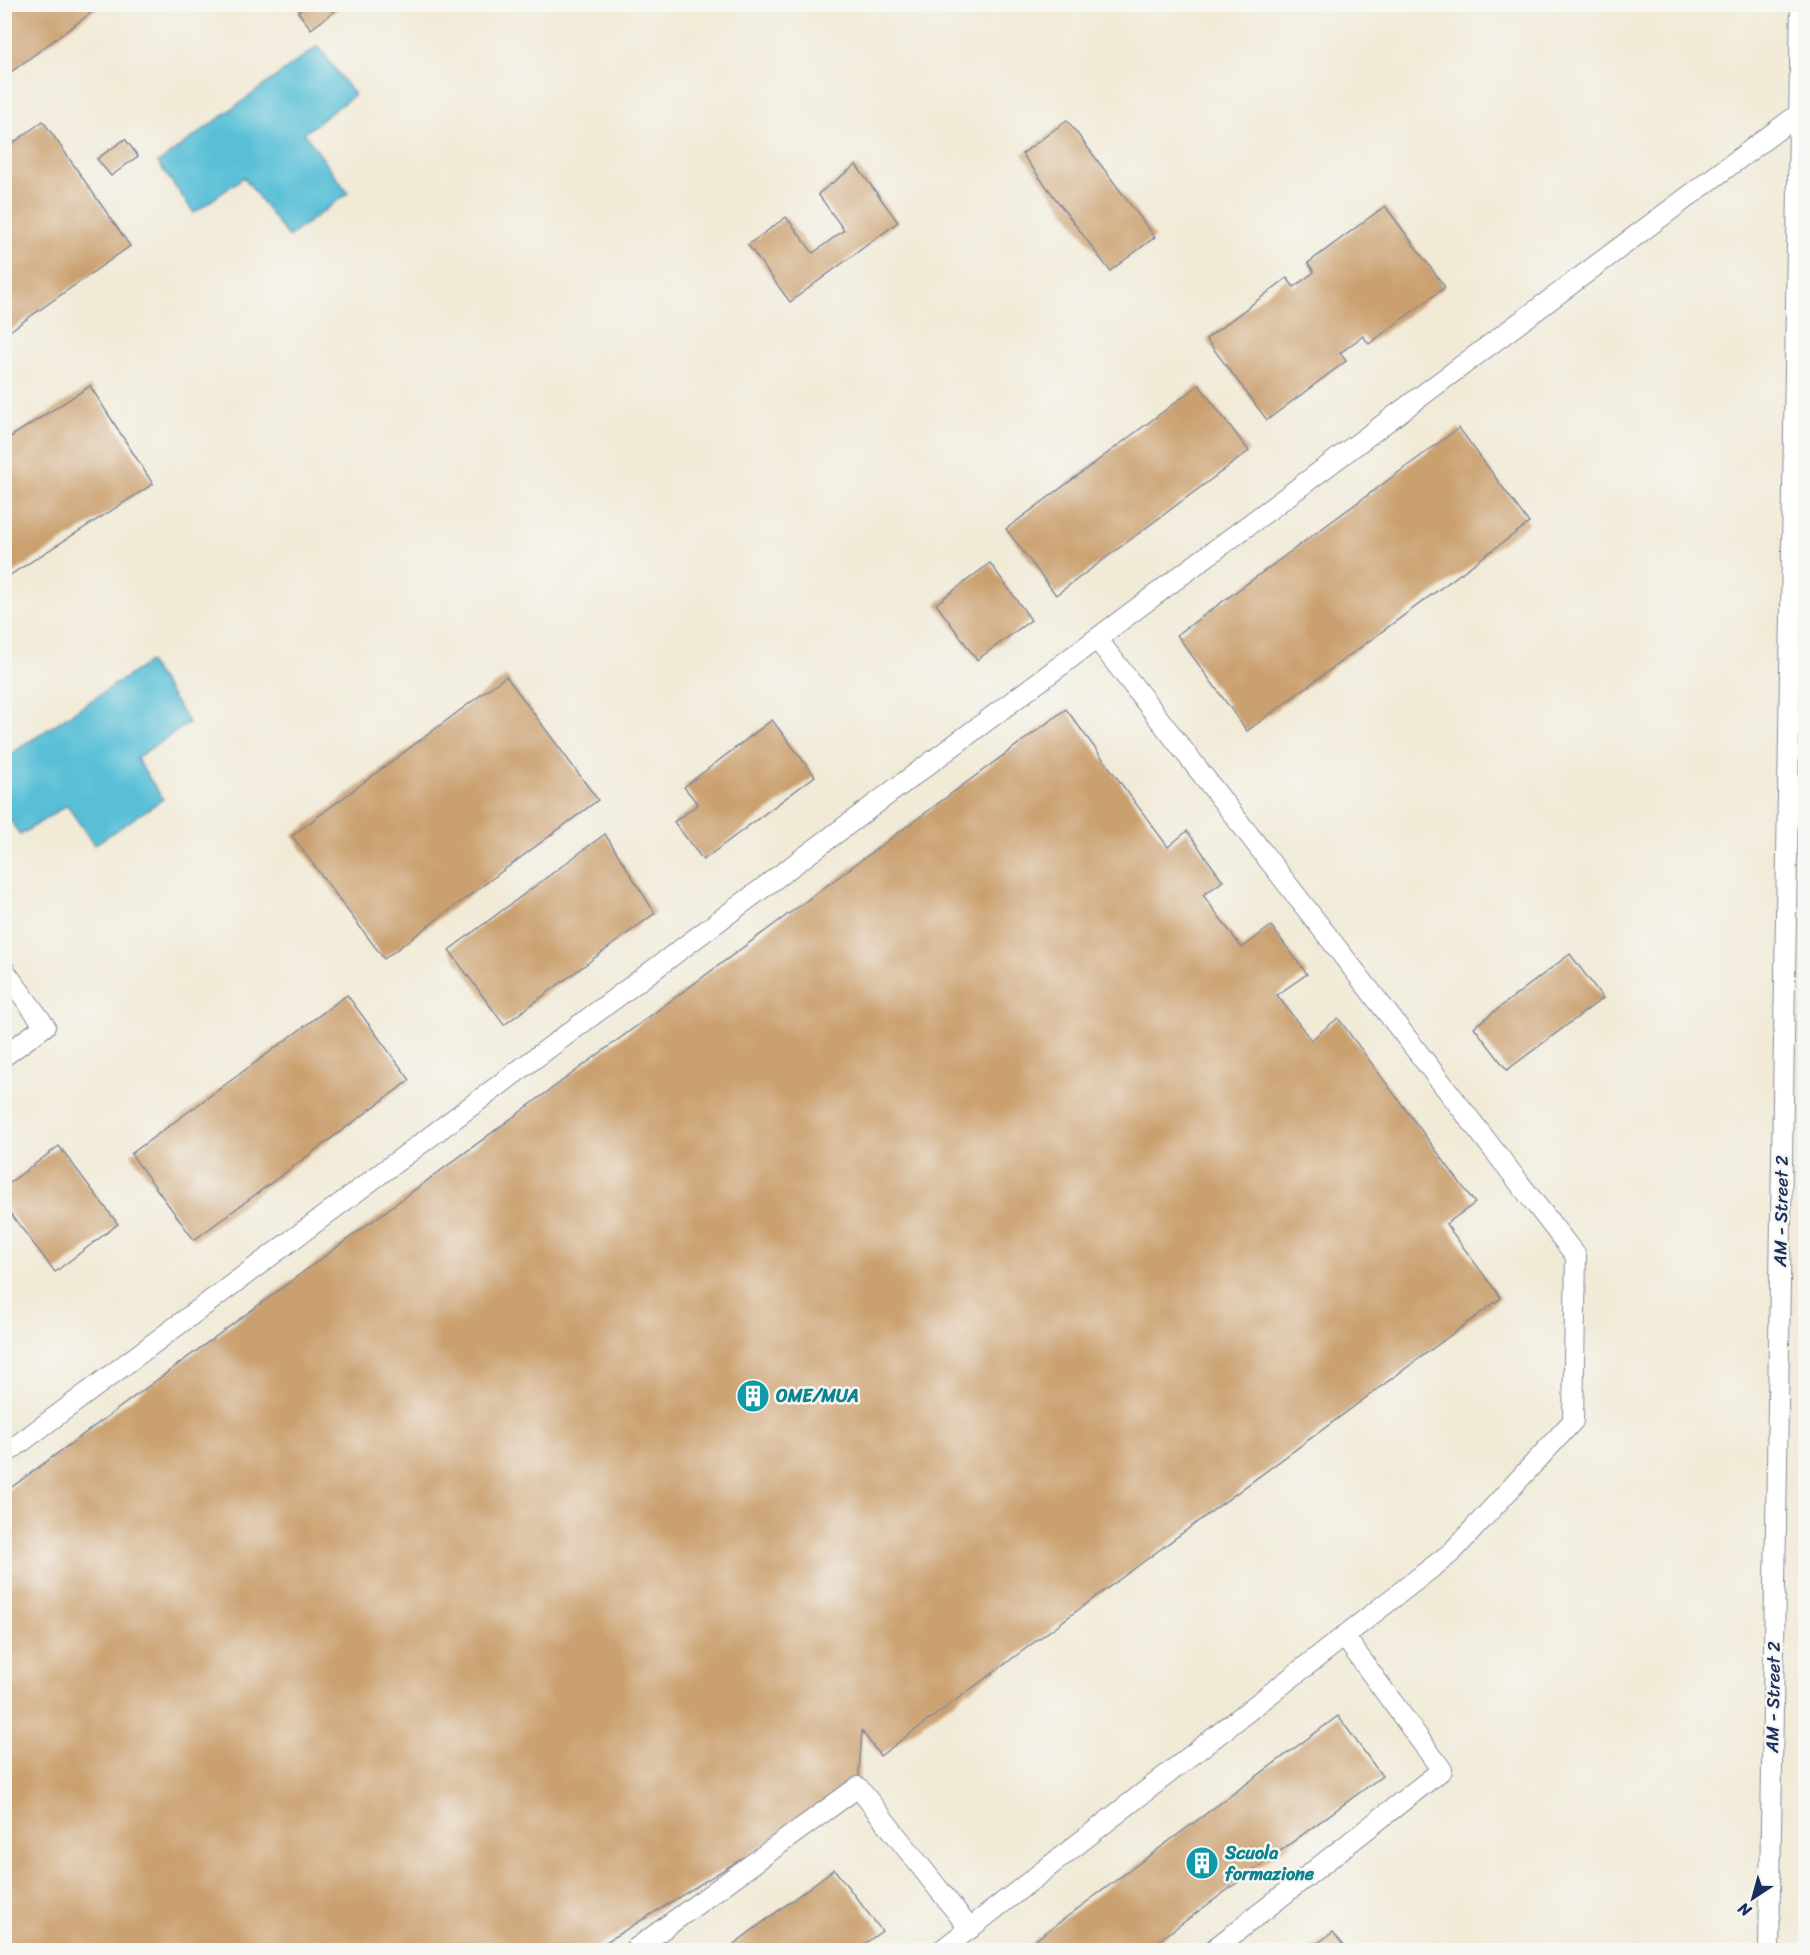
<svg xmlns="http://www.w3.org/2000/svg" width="1810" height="1955" viewBox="0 0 1810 1955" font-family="Sriracha,sans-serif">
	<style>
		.water { fill: #59bfd7; stroke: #3a779a; stroke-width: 1.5 }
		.building { fill: #cba070 }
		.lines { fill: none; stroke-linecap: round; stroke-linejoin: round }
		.service-casing { stroke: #868c9a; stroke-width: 22 }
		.service { stroke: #fff; stroke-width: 20 }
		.labels { text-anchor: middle; stroke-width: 5; stroke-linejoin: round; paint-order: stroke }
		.street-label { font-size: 18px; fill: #1b2f5e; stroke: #f6f6f2 }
		.culture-label { font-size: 18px; font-weight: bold; fill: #0d838f; stroke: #f6f6f2; text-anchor: start }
	</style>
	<rect width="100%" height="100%" fill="#f6f6f2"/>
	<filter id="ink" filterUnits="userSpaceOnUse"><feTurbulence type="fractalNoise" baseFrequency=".0167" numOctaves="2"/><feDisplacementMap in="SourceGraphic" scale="12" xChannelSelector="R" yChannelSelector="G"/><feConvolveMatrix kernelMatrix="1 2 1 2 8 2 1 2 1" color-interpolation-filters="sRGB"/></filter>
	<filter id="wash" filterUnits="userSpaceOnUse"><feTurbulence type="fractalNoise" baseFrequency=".008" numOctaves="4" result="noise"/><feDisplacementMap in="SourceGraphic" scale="24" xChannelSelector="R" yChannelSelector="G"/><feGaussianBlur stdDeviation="1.35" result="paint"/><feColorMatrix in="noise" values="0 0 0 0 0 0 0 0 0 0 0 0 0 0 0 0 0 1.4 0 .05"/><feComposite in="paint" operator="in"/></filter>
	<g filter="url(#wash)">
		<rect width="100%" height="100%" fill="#f1ead7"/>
		<g class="water">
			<polygon points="318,46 354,95 304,133 348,193 288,237 244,177 194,213 158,163"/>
			<polygon points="149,662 189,723 136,758 163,799 94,845 67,805 20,835 5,812 5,758"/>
		</g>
		<g id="blocks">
			<g class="building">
				<polygon points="4,4 103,4 4,77"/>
				<polygon points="307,4 337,4 339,8 311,29 298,12"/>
				<polygon points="1067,120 1155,237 1110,271 1022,154"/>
				<polygon points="43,121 130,246 4,335 4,150"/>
				<polygon points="125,139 138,156 111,176 97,159"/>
				<polygon points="856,165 898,222 790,302 748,245 786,217 813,253 844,230 818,194"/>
				<polygon points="1385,206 1445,287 1369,344 1363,336 1340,353 1346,361 1267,420 1206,339 1287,278 1294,287 1314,272 1308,263"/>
				<polygon points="1199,385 1249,451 1056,595 1006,529"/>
				<polygon points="90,386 153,484 4,579 4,441"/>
				<polygon points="1459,428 1529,523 1247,731 1177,635"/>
				<polygon points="990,563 1031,620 977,660 936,604"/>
				<polygon points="506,676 598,800 384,959 292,836"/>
				<polygon points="1066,709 1168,847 1187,831 1223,881 1203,895 1242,948 1271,926 1307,974 1277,995 1311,1040 1338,1018 1475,1203 1446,1224 1501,1298 880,1756 862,1731 858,1787 593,1950 4,1950 4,1493"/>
				<polygon points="772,720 815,776 703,860 674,822 698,804 684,787"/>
				<polygon points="605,834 655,913 504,1025 449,950"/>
				<polygon points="1570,954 1603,998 1507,1070 1474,1027"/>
				<polygon points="347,995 410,1080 194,1240 131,1154"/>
				<polygon points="59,1146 118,1224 55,1272 4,1205 4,1187"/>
				<polygon points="1338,1716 1382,1776 1146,1950 1022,1950"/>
				<polygon points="834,1869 882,1931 856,1950 726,1950"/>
				<polygon points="1333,1932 1347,1950 1309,1950"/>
			</g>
		</g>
	</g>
	<g filter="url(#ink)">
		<use href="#blocks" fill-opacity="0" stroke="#868c9a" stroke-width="1.5"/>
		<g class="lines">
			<defs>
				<g id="service">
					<polyline points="4,970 45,1026 4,1056"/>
					<polyline points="4,1455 1800,113"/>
					<polyline points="634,1950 858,1787 970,1929"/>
					<polyline points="942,1950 1452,1552 1573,1421 1576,1256 1097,639"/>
					<polyline points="1213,1950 1442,1770 1344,1636"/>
					<polyline points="1769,1950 1801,4"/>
				</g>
			</defs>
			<use href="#service" class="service-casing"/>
			<use href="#service" class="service"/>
		</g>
	</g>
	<defs>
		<symbol id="building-disc" viewBox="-11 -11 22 22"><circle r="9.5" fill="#0f9aa8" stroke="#f6f6f2"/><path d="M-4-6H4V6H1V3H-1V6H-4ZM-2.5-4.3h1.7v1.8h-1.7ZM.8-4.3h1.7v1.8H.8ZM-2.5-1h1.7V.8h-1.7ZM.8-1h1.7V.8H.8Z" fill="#fff"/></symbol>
	</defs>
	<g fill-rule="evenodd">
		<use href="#building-disc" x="734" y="1377" width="38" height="38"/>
		<use href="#building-disc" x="1183" y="1844" width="38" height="38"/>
	</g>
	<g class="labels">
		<g class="street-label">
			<text transform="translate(1781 1211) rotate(-89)" y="6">AM - Street 2</text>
			<text transform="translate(1773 1697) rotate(-89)" y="6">AM - Street 2</text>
		</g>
		<g class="culture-label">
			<text x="776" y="1402">OME/MUA</text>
			<text x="1225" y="1859">Scuola<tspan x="1225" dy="21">formazione</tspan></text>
		</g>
	</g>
	<rect width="1810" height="1955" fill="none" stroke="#f6f6f2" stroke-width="24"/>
	<g transform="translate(1753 1898) rotate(216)" stroke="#f6f6f2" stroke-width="4.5" paint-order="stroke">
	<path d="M0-4.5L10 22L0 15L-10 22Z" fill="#1b2f5e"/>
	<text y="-9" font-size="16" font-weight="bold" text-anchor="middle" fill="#1b2f5e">N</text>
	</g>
</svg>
